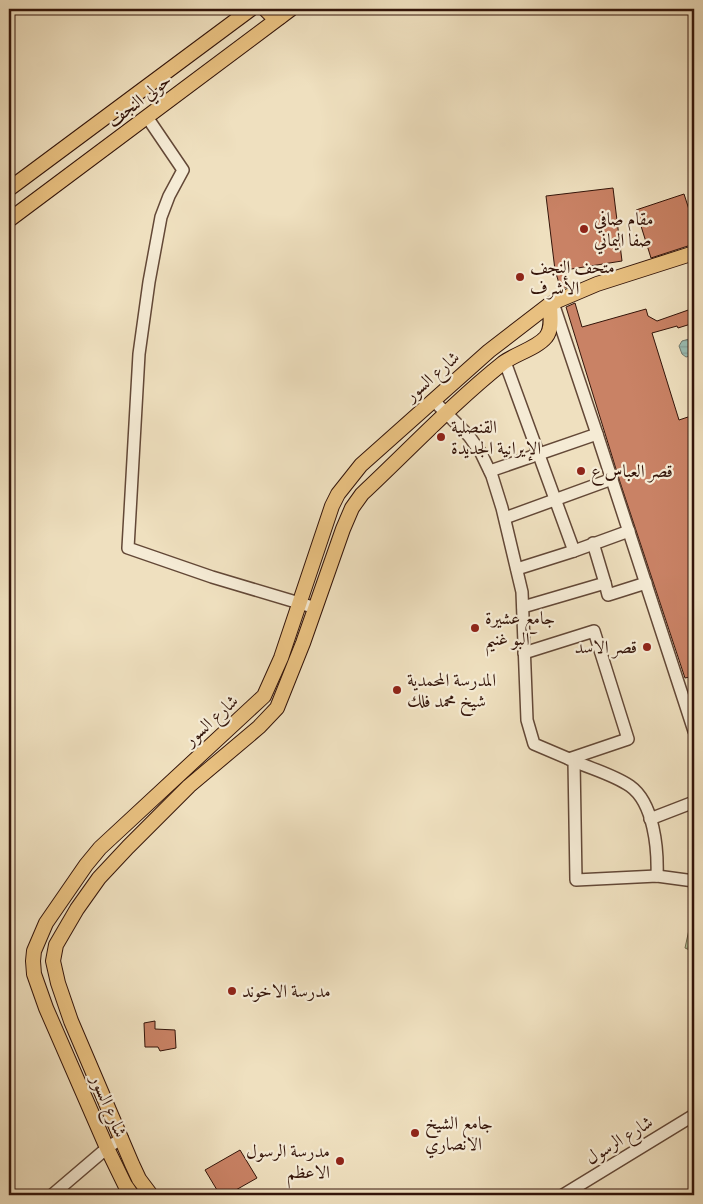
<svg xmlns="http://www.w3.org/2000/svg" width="703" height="1204" viewBox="0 0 703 1204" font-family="'Sorts Mill Goudy',Amiri,serif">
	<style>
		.grass { fill: url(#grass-dots); stroke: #746c50 }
		.water { fill: url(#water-rules); stroke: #717a6f }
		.building { fill: #c98265; stroke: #34150a }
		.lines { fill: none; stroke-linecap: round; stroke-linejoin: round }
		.minor-casing { stroke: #634837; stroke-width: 14 }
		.major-casing { stroke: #34150a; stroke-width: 16 }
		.minor { stroke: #f5ebd5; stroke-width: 11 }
		.major { stroke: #e8c080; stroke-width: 14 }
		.poi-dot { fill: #8f2418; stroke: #f5ebd5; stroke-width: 2 }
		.labels { text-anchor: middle; stroke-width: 4.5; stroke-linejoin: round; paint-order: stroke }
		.street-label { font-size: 18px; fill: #34150a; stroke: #f5ebd5 }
		.poi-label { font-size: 18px; fill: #34150a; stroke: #f5ebd5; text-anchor: start }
	</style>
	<defs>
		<pattern id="grass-dots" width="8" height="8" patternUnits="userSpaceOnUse" patternTransform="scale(1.25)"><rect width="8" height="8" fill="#b3c396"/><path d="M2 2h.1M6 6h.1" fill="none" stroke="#9ba780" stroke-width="1.8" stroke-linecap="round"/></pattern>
		<pattern id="water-rules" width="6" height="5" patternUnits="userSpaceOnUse" patternTransform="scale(1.25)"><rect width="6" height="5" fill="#9abdb3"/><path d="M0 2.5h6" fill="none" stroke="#85a299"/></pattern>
	</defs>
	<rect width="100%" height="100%" fill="#efe0bf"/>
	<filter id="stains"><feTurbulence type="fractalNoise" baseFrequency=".004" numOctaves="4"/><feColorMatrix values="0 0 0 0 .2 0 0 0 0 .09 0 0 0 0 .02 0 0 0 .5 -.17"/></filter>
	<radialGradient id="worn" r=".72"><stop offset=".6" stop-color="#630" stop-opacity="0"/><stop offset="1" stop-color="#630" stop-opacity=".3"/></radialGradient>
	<polygon class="grass" points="690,925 694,926 694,952 685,948"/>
	<polygon class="water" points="689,339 694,341 694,355 686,357 682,354 679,346 682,341"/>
	<g class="building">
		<polygon points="613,188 622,261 565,270 569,286 561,290 555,270 546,196"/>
		<polygon points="684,194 694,225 694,244 651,258 636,210"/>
		<polygon points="575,303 582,327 646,309 648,316 657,321 694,308 694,323 678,328 677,326 652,333 679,420 694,415 694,676 685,678 620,482 566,307"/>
		<polygon points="155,1021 155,1029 175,1030 176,1048 160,1051 158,1047 145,1047 144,1023"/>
		<polygon points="240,1150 257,1178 227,1195 220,1195 205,1170"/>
	</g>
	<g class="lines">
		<defs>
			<g id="minor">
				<polyline points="147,117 183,170 169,196 161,217 149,282 139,354 128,548 212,577 316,608"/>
				<polyline points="505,362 574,551 517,569"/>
				<polyline points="433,400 469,436 481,453 492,476 502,508 522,592 527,720 534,744 574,761 576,880 657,876 694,881"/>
				<polyline points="597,434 694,731"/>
				<polyline points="490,471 597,434 553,303"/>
				<polyline points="505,518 612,479"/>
				<polyline points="574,551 629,531"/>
				<polyline points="605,583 608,595 646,583"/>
				<polyline points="523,607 605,583 593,543"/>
				<polyline points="524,653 594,631 628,739 569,759"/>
				<path d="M574 761C592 769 614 775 630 786 654 803 658 849 657 876"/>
				<polyline points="650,819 694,802"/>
				<polyline points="52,1195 107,1148 122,1138"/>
				<polyline points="563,1195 694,1115"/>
			</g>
			<g id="major">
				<polyline points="265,9 273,17 280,17"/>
				<polyline points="9,189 251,9"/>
				<polyline points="9,220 291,9"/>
				<polyline points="132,1195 125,1185 107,1148 46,1008 34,974 33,961 34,951 46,923 86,865 100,848 264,696 281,658 332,506 338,494 361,465 489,351 550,304 597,284 694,253"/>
				<path d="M151 1195 139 1179 132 1164 71 1021 58 983 53 961 56 945 77 909 99 878 128 847 189 786 259 727 277 708 303 643 343 529 352 508 362 494C409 450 453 403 503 363 515 354 537 348 546 337 553 328 550 315 550 304"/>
			</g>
		</defs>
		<use href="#minor" class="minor-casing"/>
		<use href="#major" class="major-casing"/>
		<use href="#minor" class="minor"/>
		<use href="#major" class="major"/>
	</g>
	<g class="poi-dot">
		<circle cx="584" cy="229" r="5"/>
		<circle cx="520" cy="277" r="5"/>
		<circle cx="441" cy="437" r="5"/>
		<circle cx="581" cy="471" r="5"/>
		<circle cx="475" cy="628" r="5"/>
		<circle cx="647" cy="647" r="5"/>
		<circle cx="397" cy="690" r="5"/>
		<circle cx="232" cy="991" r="5"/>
		<circle cx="415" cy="1133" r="5"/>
		<circle cx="340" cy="1161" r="5"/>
	</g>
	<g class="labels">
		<g class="street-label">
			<text transform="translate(139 100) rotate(-37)" y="6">حولي النجف</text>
			<text transform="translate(432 376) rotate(-41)" y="6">شارع السور</text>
			<text transform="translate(211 720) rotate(-42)" y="6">شارع السور</text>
			<text transform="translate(109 1106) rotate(67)" y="6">شارع السور</text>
			<text transform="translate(619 1140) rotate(-32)" y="6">شارع الرسول</text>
		</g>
		<g class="poi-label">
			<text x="594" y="225">مقام صافي<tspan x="594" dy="21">صفا اليماني</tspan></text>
			<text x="530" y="273">متحف النجف<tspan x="530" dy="21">الأشرف</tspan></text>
			<text x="451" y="433">القنصلية<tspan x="451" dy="21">الإيرانية الجديدة</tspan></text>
			<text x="591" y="477">قصر العباس ع</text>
			<text x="485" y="624">جامع عشيرة<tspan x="485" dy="21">البو غنيم</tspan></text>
			<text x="637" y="653" text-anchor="end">قصر الاسد</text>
			<text x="407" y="686">المدرسة المحمدية<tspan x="407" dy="21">شيخ محمد فلك</tspan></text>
			<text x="242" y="997">مدرسة الاخوند</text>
			<text x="425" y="1129">جامع الشيخ<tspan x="425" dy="21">الانصاري</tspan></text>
			<text x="330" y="1157" text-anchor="end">مدرسة الرسول<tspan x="330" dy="21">الاعظم</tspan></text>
		</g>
	</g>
	<rect width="703" height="1204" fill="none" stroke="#efe0bf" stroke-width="30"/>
	<rect x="10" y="10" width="683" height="1184" fill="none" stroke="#34150a" stroke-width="2.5"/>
	<rect x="15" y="15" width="673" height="1174" fill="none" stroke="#34150a"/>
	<rect width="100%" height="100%" filter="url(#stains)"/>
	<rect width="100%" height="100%" fill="url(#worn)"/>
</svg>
